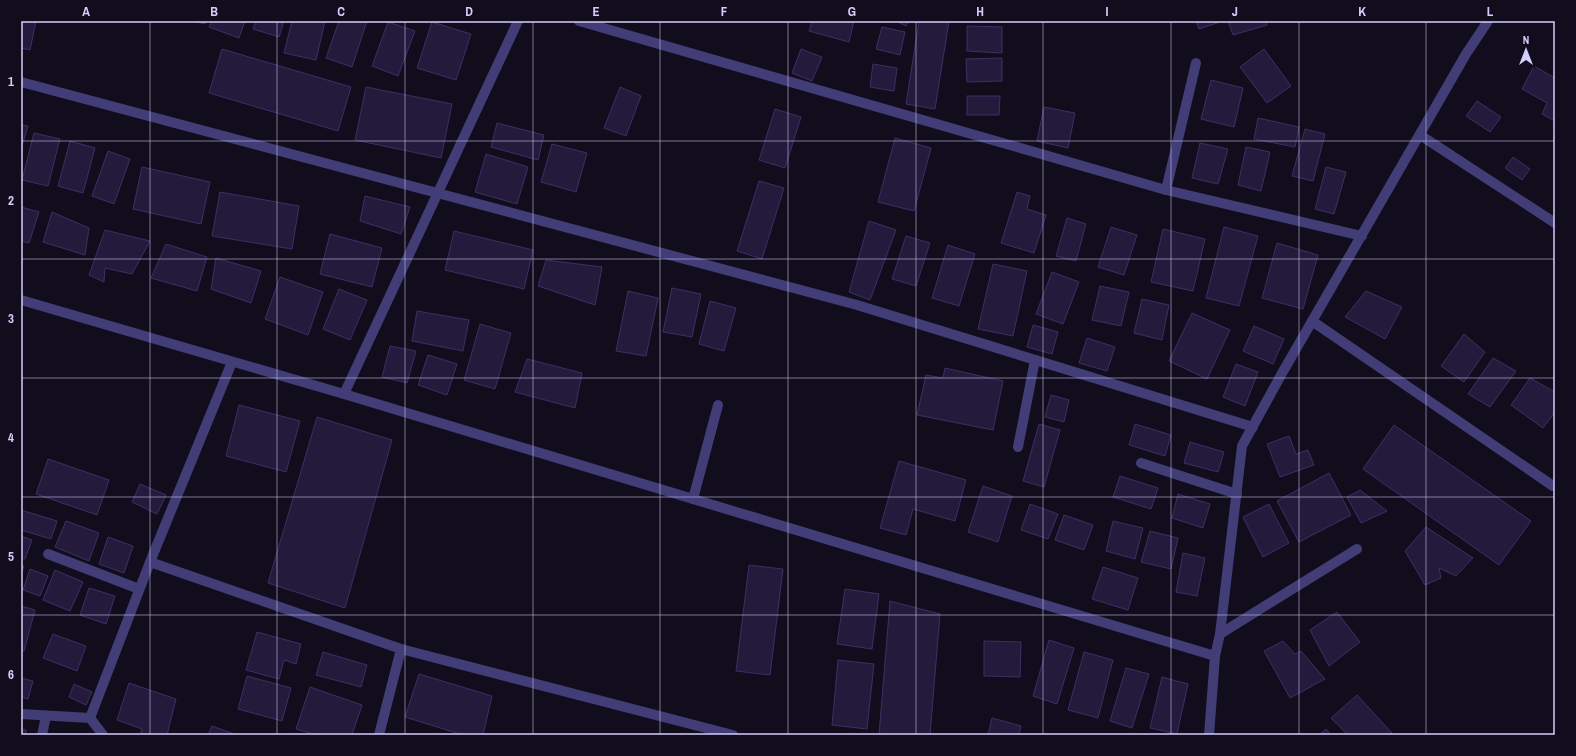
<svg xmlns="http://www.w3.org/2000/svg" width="1576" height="756" viewBox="0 0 1576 756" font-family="'Archivo Narrow',sans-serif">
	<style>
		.building { fill: #241b3c; stroke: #3d2f66 }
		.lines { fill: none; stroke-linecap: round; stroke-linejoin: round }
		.minor { stroke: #423c77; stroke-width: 10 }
		.grid { fill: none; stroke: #d5cdfb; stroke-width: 1; stroke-opacity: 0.55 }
		.neatline { fill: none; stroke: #d5cdfb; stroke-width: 1.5 }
		.grid-label { font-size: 13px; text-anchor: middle; font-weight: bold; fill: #d5cdfb }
	</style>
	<rect width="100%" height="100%" fill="#110d1c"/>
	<g class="building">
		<polygon points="21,21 36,21 30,50 21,48"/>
		<polygon points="193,21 205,21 205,24"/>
		<polygon points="212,21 245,21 239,38 209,27"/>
		<polygon points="256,21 284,21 279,37 253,29"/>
		<polygon points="292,21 325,21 316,60 284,53"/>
		<polygon points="339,21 367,21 352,67 326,58"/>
		<polygon points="812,21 854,21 849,42 809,31"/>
		<polygon points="896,21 909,21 906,26"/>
		<polygon points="919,21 949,21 935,109 906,104"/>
		<polygon points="1196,21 1223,21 1199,29"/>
		<polygon points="1228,21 1266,21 1267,25 1233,35"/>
		<polygon points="388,22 415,31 398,76 372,66"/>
		<polygon points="432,22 471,34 456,80 417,68"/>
		<polygon points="967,26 1002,27 1002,53 967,51"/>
		<polygon points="882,27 905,32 900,55 876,49"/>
		<polygon points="222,49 351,87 338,131 209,93"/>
		<polygon points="801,49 822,57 812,81 792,73"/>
		<polygon points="1264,49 1291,86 1267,103 1240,67"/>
		<polygon points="1002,58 1002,81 967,82 966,59"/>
		<polygon points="873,64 897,68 894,91 870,87"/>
		<polygon points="1534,66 1555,78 1555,121 1542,114 1547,103 1522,89"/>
		<polygon points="1211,80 1243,88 1234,127 1201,119"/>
		<polygon points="366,87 452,104 441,158 355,140"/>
		<polygon points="620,87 641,96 626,136 604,128"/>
		<polygon points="967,96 1000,96 999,115 967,115"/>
		<polygon points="1477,101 1501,117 1490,132 1466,116"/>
		<polygon points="1044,107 1075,113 1068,148 1037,141"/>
		<polygon points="775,109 801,117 785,168 759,160"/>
		<polygon points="1258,118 1299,127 1295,147 1254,139"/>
		<polygon points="497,123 544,135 538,160 491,147"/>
		<polygon points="21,125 28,126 21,149"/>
		<polygon points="1305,129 1325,134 1313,181 1292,176"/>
		<polygon points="34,133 60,139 48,186 22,180"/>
		<polygon points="895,138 931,148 914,211 878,202"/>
		<polygon points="70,141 95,148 83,193 58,186"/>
		<polygon points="1200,143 1228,149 1218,184 1192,178"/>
		<polygon points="552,144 587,153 576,192 541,182"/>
		<polygon points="1246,147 1270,152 1261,191 1238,185"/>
		<polygon points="108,151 130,159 114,204 92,196"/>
		<polygon points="486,154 528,167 517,204 475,192"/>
		<polygon points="1513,157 1530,169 1522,180 1505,168"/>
		<polygon points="142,167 210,182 201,224 133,209"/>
		<polygon points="1326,167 1346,172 1334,214 1315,209"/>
		<polygon points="759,181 784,188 762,259 737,251"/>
		<polygon points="220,192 299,206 292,249 212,236"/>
		<polygon points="1017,192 1030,196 1027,209 1046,215 1034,253 1001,243"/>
		<polygon points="365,196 410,207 401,234 360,221"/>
		<polygon points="21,207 39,212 29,243 21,241"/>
		<polygon points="52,212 89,228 85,255 43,242"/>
		<polygon points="1067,218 1086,224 1076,261 1056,256"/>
		<polygon points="869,221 896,230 870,300 849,292"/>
		<polygon points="1111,227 1137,235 1124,275 1098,267"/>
		<polygon points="1224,227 1258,236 1239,306 1206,298"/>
		<polygon points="1163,229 1205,239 1193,291 1151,282"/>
		<polygon points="105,230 150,241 132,274 105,268 104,282 89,275"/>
		<polygon points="454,231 533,250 524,289 445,270"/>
		<polygon points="330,234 382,248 372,287 320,274"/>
		<polygon points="906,236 930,243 916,286 892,279"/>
		<polygon points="1277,243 1318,255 1303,309 1262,298"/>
		<polygon points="166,244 207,257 197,291 151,278"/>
		<polygon points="948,245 975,254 959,306 932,298"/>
		<polygon points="216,258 261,271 251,303 211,289"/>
		<polygon points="546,260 602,267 595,305 538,286"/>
		<polygon points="993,264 1027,271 1013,336 978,329"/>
		<polygon points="1052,272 1079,282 1063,324 1036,314"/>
		<polygon points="280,277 323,292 308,335 265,319"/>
		<polygon points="1100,286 1129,292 1121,326 1092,320"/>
		<polygon points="672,288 701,294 692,337 663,332"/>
		<polygon points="339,289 367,300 350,340 323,329"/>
		<polygon points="628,291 658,298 646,356 616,351"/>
		<polygon points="1366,291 1402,307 1385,339 1345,317"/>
		<polygon points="1142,299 1169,305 1162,340 1134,333"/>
		<polygon points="710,301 736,308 724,351 699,344"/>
		<polygon points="417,311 469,320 463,351 412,341"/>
		<polygon points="1192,313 1230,330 1207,379 1169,361"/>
		<polygon points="480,324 511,333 495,389 464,380"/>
		<polygon points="1033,325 1058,332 1052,354 1027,347"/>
		<polygon points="1254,326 1284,339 1273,364 1243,351"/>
		<polygon points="1464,334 1485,352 1464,382 1441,366"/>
		<polygon points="1087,338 1115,347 1107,371 1079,363"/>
		<polygon points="390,346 416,351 407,383 382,377"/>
		<polygon points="428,355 457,364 447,395 418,385"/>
		<polygon points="1493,358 1516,371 1490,407 1468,394"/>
		<polygon points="527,359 582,373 575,408 515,392"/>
		<polygon points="1236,364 1258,372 1245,406 1223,397"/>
		<polygon points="945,368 1003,381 993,430 917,415 926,375 943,378"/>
		<polygon points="1530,378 1555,392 1555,412 1543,428 1511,405"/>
		<polygon points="1051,395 1069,400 1064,422 1045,417"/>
		<polygon points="239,405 300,421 286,472 226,456"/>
		<polygon points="317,417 392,440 345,608 268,583"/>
		<polygon points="1039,424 1060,430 1044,487 1023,481"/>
		<polygon points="1135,424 1171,435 1165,456 1129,445"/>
		<polygon points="1394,425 1531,521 1499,565 1363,469"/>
		<polygon points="1289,436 1296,454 1308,450 1314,465 1280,477 1267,444"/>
		<polygon points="1190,442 1224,452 1218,472 1184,463"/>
		<polygon points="48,459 109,480 97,515 36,494"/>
		<polygon points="899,461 966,480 955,521 913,509 906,535 880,528"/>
		<polygon points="1329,473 1351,515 1299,542 1277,501"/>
		<polygon points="1120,476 1158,488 1151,509 1113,497"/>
		<polygon points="140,484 166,495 157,514 132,502"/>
		<polygon points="983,486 1012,496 998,542 968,532"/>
		<polygon points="1360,490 1387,511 1361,523 1347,497"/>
		<polygon points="1178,494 1210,504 1203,528 1172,518"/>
		<polygon points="1030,504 1058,514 1048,539 1021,530"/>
		<polygon points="1269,504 1289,543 1263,557 1243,517"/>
		<polygon points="21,510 57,521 51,539 21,530"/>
		<polygon points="1064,515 1093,525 1084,550 1055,540"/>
		<polygon points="66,521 99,533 89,561 55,547"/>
		<polygon points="1113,521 1143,528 1135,559 1106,551"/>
		<polygon points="1426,527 1473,558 1456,576 1439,568 1441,578 1425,585 1405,551"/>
		<polygon points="1150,531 1178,538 1171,569 1141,562"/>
		<polygon points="21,536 32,540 25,559 21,558"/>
		<polygon points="108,537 133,546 124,573 99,564"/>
		<polygon points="1183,553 1205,558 1197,596 1176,592"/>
		<polygon points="21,565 24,566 21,575"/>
		<polygon points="749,565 783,569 770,675 736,671"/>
		<polygon points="1103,567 1138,578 1128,610 1092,599"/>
		<polygon points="30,569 48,576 40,596 23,590"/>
		<polygon points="55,570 83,582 70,611 43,600"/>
		<polygon points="89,588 115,596 106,624 80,615"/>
		<polygon points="845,589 879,594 872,649 837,644"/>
		<polygon points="890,601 940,614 930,735 879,735"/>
		<polygon points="21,606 35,610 24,651 21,650"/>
		<polygon points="1337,612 1360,642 1329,666 1310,630"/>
		<polygon points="257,632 301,644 296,664 284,660 279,679 246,670"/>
		<polygon points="53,634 86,646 77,671 43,658"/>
		<polygon points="1049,640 1074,648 1057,704 1033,696"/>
		<polygon points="984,641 1021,642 1020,677 984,676"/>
		<polygon points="1283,641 1295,654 1301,651 1325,679 1290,698 1264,651"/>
		<polygon points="323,652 367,665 361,687 316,675"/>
		<polygon points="1084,652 1113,660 1098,718 1068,710"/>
		<polygon points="838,660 874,664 867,729 832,725"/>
		<polygon points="1126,668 1149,674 1132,728 1110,721"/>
		<polygon points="419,674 492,696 483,735 463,735 405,717"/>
		<polygon points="247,676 291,688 282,721 238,709"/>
		<polygon points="1162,677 1188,684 1177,734 1150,728"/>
		<polygon points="21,678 33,681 28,699 21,697"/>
		<polygon points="129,683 176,699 167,735 140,735 142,729 117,720"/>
		<polygon points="74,684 92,692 86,705 69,697"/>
		<polygon points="310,687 362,705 352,735 316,735 296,729"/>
		<polygon points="1357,695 1392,733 1390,735 1348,735 1331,718"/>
		<polygon points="992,718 1021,726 1019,735 988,735"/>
		<polygon points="212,726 237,735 208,735"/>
		<polygon points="21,729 26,730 26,735 21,735"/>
		<polygon points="1326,729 1331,735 1319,735"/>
	</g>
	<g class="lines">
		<g class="minor">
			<polyline points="579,21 1166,190 1362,236"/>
			<polyline points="21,82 857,305 1253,427"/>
			<polyline points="1420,135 1555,223"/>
			<polyline points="1166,190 1196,63"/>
			<polyline points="21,300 344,394 1215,656"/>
			<polyline points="1312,321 1553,486"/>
			<polyline points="232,362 150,562 401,649 733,735"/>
			<polyline points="344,394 518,21"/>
			<polyline points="1018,447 1035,360"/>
			<polyline points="1141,463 1237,494"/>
			<polyline points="693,499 718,405"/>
			<polyline points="48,554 139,589"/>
			<polyline points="1220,634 1357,549"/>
			<polyline points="21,714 90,718 103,735"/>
			<polyline points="90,718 150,562"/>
			<polyline points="42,735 46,716"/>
			<polyline points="379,735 401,649"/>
			<polyline points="1209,735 1215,656 1220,634 1242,446 1281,375 1466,54 1488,21"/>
		</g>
	</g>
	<path class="grid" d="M150 21V735M277 21V735M405 21V735M533 21V735M660 21V735M788 21V735M916 21V735M1043 21V735M1171 21V735M1299 21V735M1426 21V735M21 141H1555M21 259H1555M21 378H1555M21 497H1555M21 615H1555"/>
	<rect width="1576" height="756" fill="none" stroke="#110d1c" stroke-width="44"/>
	<g transform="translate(1526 50)" stroke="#110d1c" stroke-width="3" paint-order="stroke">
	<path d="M0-3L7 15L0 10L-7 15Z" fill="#d5cdfb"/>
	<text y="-6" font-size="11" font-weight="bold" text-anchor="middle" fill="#d5cdfb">N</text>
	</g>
	<rect x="22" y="22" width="1532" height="712" class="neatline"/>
	<g class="grid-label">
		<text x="86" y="16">A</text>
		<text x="214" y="16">B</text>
		<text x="341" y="16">C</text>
		<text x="469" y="16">D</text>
		<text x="596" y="16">E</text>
		<text x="724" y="16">F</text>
		<text x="852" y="16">G</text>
		<text x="980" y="16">H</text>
		<text x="1107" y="16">I</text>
		<text x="1235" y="16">J</text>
		<text x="1362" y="16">K</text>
		<text x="1490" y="16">L</text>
		<text x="11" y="86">1</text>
		<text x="11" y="205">2</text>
		<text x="11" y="323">3</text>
		<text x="11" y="442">4</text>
		<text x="11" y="561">5</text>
		<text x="11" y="679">6</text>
	</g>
</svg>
